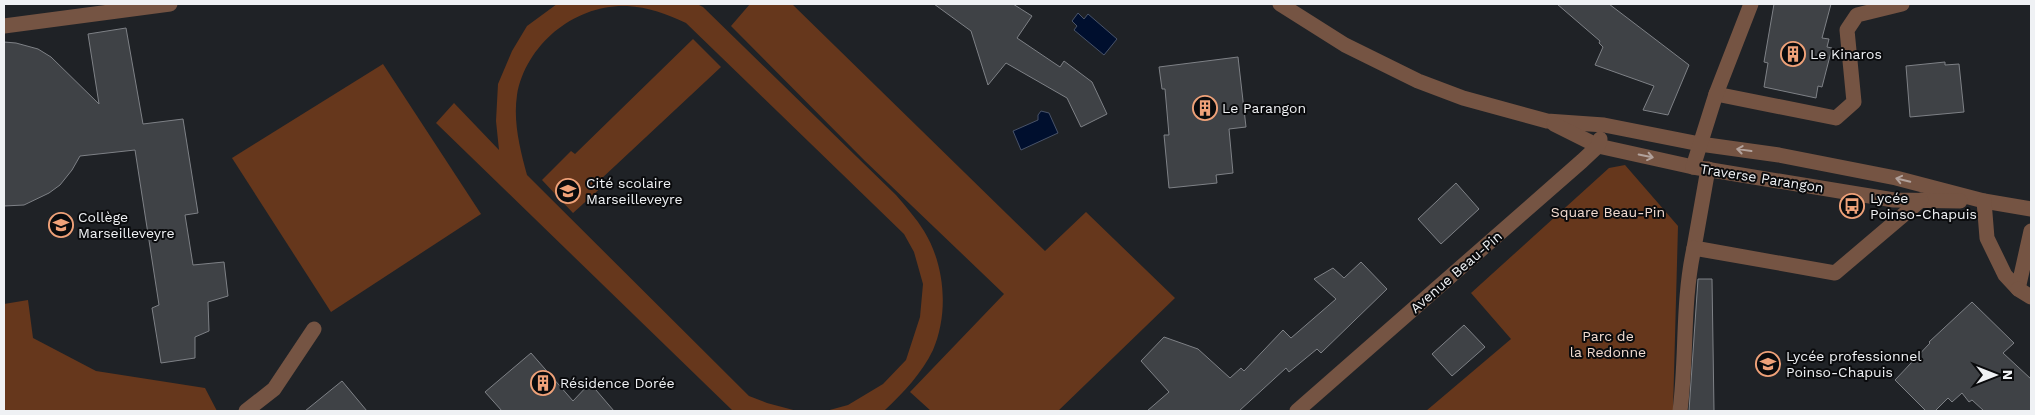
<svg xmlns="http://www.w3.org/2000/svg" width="2035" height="415" viewBox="0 0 2035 415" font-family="'Work Sans',sans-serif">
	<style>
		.green { fill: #66371c }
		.water { fill: #000f2e; stroke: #485369 }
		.building { fill: #3f4246; stroke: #7e8186 }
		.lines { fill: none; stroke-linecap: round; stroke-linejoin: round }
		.minor { stroke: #755443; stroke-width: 15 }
		.oneway { stroke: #b2a29c }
		.labels { text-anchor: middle; stroke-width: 4; stroke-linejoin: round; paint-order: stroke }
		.poi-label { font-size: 14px; fill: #eff1f4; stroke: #0a0b0d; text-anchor: start }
		.street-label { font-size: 14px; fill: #eff1f4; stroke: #0a0b0d }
		.park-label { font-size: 14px; fill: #f1dbd0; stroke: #0a0b0d }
	</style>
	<rect width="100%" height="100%" fill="#1f2226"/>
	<g class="green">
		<path d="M557 4H697L703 7 896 195C906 207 916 218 924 231 945 265 949 313 933 350 922 373 904 392 885 410L882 411H826L848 405 883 384 906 360 920 317 923 284 914 252 904 234 686 23C667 14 648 7 627 6 575 4 526 44 517 95 513 122 520 149 527 175L749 396 767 403 797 411H733L436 123 454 103 499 150 496 121 498 84 512 51 527 26Z"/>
		<polygon points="750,4 792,4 1045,251 1086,212 1175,298 1058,411 931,411 910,392 1004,294 865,161 731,26"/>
		<polygon points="693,39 721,67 601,179 605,184 573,213 542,180 571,151 575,154"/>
		<polygon points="383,64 481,214 331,312 232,158"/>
		<polygon points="1625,165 1678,226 1673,411 1426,411 1511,339 1471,293 1609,168"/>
		<polygon points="28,300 33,338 96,371 205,388 217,411 4,411 4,304"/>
	</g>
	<g class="water">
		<polygon points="1078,13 1084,19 1088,14 1117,39 1104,55 1074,30 1077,26 1072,21"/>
		<polygon points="1041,111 1049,113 1058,133 1021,150 1013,131 1038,120 1038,115"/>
	</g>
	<g class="building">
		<polygon points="934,4 1013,4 1032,16 1017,38 1060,67 1064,61 1092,82 1107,114 1081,127 1067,98 1006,63 988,85 971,31"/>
		<polygon points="1557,4 1609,4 1689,65 1668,115 1643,110 1654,86 1595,65 1603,47 1599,43 1600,41"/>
		<polygon points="1774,4 1831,4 1822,38 1829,39 1827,47 1832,48 1822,87 1818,86 1816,98 1764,87 1768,63 1764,62"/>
		<polygon points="126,28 143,124 183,119 198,213 185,215 193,265 224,262 228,296 208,302 209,331 195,337 195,358 161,363 152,308 159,305 135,150 80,156 72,170 60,185 49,193 24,205 4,206 4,42 16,43 38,49 51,57 99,104 88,34"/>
		<polygon points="1238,57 1246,127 1229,129 1233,173 1216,175 1217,183 1169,188 1164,135 1169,135 1165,89 1162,89 1159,67"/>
		<polygon points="1945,62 1945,65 1959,64 1964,112 1910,117 1906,66"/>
		<polygon points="1456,183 1479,209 1441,244 1418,219"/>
		<polygon points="1361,262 1387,289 1321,353 1317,349 1289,372 1286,368 1239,411 1147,411 1169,392 1141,361 1164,337 1198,349 1230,378 1241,368 1244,371 1283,330 1291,338 1336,299 1314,279 1333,268 1344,278"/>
		<polygon points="1698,279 1712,279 1714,411 1689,411"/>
		<polygon points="1972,302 2014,343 2003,353 2031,379 2031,411 1984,411 1972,400 1969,402 1962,393 1952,402 1948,398 1935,411 1926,411 1895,380 1930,343 1929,342"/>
		<polygon points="1464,325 1485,347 1452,376 1432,354"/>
		<polygon points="531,353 573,401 590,383 614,411 502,411 485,392"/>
		<polygon points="342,381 367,411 305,411"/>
	</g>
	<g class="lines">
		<g class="minor">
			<polyline points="1280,4 1345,45 1418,81 1463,98 1547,121 1604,125 1700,144 1779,155 1896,178 1984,201 2031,209"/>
			<polyline points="4,26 170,4"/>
			<polyline points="1716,94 1836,118 1854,102 1847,30 1857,15 1902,4"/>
			<polyline points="1554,124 1598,146 1693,167 1894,200 1960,201"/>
			<polyline points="1693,167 1716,94 1751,4"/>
			<polyline points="1708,169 1694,248 1835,273 1921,200"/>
			<polyline points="1984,201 1987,238 2005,275 2018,289 2031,231"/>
			<polyline points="2018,289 2031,297"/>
			<polyline points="246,411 274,389 314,329"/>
			<polyline points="1297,411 1582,161 1598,146 1600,139"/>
			<path d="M1680 411C1687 356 1682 303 1694 248"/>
		</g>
	</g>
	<defs><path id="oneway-shaft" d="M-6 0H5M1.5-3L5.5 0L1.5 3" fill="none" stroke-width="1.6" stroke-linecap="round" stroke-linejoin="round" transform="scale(1.25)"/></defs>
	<g class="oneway">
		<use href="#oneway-shaft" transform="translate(1744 150) rotate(-172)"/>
		<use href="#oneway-shaft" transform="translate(1646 156) rotate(12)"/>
		<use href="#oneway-shaft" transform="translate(1903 180) rotate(-166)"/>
	</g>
	<defs>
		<symbol id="building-ring" viewBox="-11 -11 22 22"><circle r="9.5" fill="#0a0b0d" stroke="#f0a279" stroke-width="1.5"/><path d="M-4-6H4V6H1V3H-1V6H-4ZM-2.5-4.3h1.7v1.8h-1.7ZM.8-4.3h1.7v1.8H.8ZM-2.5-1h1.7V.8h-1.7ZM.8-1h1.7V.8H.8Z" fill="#f0a279"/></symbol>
		<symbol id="school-ring" viewBox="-11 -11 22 22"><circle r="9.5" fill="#0a0b0d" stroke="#f0a279" stroke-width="1.5"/><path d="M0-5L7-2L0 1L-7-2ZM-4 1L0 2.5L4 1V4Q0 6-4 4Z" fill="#f0a279"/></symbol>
		<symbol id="bus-ring" viewBox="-11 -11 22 22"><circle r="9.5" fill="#0a0b0d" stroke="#f0a279" stroke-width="1.5"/><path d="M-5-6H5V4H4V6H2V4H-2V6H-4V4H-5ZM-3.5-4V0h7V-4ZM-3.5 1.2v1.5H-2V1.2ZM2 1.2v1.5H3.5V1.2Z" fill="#f0a279"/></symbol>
	</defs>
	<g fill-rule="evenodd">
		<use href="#building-ring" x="1779" y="40" width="28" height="28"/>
		<use href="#building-ring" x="1191" y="94" width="28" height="28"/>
		<use href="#school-ring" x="554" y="177" width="28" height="28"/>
		<use href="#bus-ring" x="1838" y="192" width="28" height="28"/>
		<use href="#school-ring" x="47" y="211" width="28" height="28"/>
		<use href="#school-ring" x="1754" y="350" width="28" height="28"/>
		<use href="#building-ring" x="529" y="369" width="28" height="28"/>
	</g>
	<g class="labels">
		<g class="poi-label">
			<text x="1810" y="59">Le Kinaros</text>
			<text x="1222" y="113">Le Parangon</text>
			<text x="586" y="188">Cité scolaire<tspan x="586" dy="16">Marseilleveyre</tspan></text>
			<text x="1870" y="203">Lycée<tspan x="1870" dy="16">Poinso-Chapuis</tspan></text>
			<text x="78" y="222">Collège<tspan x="78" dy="16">Marseilleveyre</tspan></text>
			<text x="1786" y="361">Lycée professionnel<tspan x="1786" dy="16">Poinso-Chapuis</tspan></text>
			<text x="560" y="388">Résidence Dorée</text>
		</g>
		<g class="street-label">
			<text transform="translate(1762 178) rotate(9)" y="5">Traverse Parangon</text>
			<text transform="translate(1456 272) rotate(-41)" y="5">Avenue Beau-Pin</text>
		</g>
		<g class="park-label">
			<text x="1608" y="217">Square Beau-Pin</text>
			<text x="1608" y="341">Parc de<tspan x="1608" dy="16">la Redonne</tspan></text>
		</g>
	</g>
	<rect width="2035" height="415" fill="none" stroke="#eff1f4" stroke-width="10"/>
	<g transform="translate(1995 375) rotate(90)" stroke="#0a0b0d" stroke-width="4" paint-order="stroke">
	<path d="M0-4L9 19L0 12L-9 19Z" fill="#eff1f4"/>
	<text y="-8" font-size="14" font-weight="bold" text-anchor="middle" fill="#eff1f4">N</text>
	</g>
</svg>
